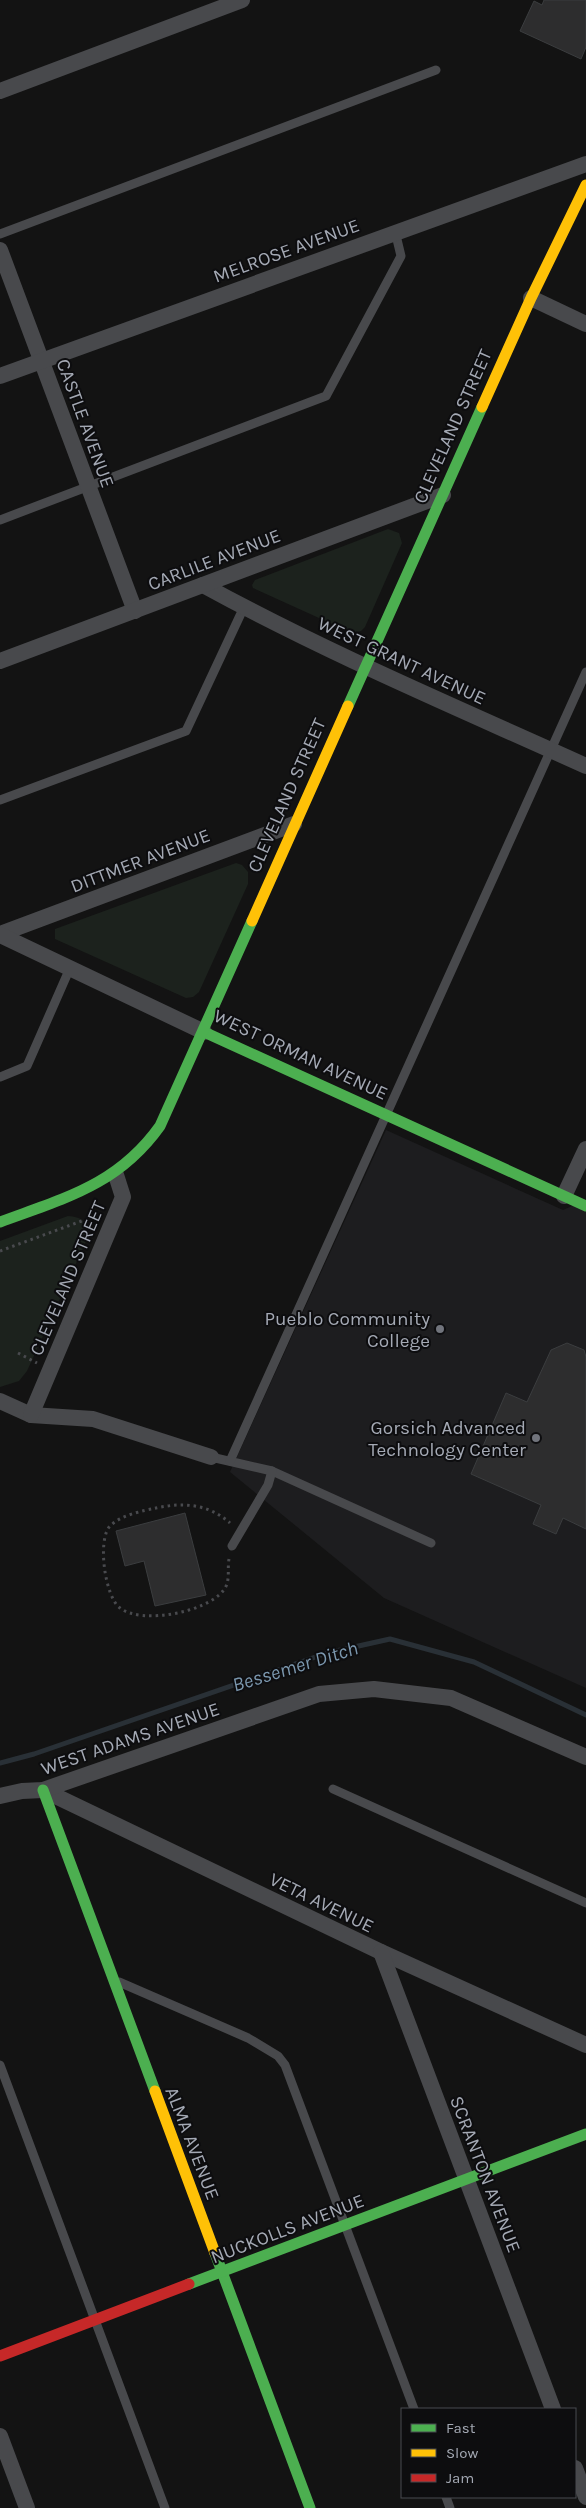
<svg xmlns="http://www.w3.org/2000/svg" width="586" height="2508" viewBox="0 0 586 2508" font-family="Karla,sans-serif">
	<style>
		.built { fill: #1d1d1f }
		.green { fill: #1c221d }
		.lines { fill: none; stroke-linecap: round; stroke-linejoin: round }
		.stream { stroke: #293036; stroke-width: 5 }
		.building { fill: #2d2d2e; stroke: #3b3d3f }
		.path { stroke: #494a4e; stroke-width: 3; stroke-dasharray: 2.5 4; stroke-linecap: butt }
		.lane { stroke: #48494c; stroke-width: 9 }
		.street { stroke: #48494c; stroke-width: 16 }
		.fast { stroke: #4caf50; stroke-width: 11 }
		.slow { stroke: #ffc107; stroke-width: 11 }
		.jam { stroke: #c62828; stroke-width: 11 }
		.poi-dot { fill: #71747c; stroke: #0d0d0f; stroke-width: 2 }
		.labels { text-anchor: middle; stroke-width: 4; stroke-linejoin: round; paint-order: stroke }
		.street-label { font-size: 19px; fill: #a4a9b4; stroke: #0d0d0f }
		.poi-label { font-size: 19px; fill: #a4a9b4; stroke: #0d0d0f; text-anchor: end }
		.water-label { font-size: 20px; font-style: italic; fill: #7c98af; stroke: #0d0d0f }
	</style>
	<rect width="100%" height="100%" fill="#131313"/>
	<polygon class="built" points="386,1130 563,1210 586,1200 586,1688 384,1598 230,1472"/>
	<g class="green">
		<polygon points="388,529 399,533 402,543 365,627 361,631 352,633 253,588 252,585 255,580"/>
		<polygon points="236,863 242,865 248,872 248,884 199,992 193,997 186,998 55,939 55,929"/>
		<path d="M68 1216C82 1217 89 1222 88 1237L27 1371 19 1381 0 1387V1241Z"/>
	</g>
	<g class="lines">
		<polyline class="stream" points="0,1763 34,1754 327,1653 390,1639 474,1662 586,1715"/>
	</g>
	<g class="building">
		<polygon points="544,0 586,0 586,47 581,59 520,31 534,1 542,5"/>
		<polygon points="567,1343 584,1350 586,1357 586,1529 563,1518 556,1534 533,1524 541,1505 471,1474 506,1393 527,1402 551,1350"/>
		<polygon points="185,1513 206,1595 155,1606 144,1561 125,1566 116,1531"/>
	</g>
	<g class="lines">
		<g class="path">
			<polyline points="0,1251 98,1215"/>
			<polyline points="18,1353 37,1363"/>
			<path d="M229 1559C227 1569 231 1582 223 1591 206 1612 142 1625 120 1608 105 1597 97 1540 110 1526 121 1515 142 1511 156 1508 183 1502 209 1504 230 1523"/>
		</g>
		<g class="lane">
			<polyline points="0,234 436,70"/>
			<polyline points="0,520 326,396 401,256 395,231"/>
			<polyline points="0,800 186,731 244,607"/>
			<polyline points="0,1077 27,1066 70,968"/>
			<polyline points="211,1457 272,1471 431,1543"/>
			<polyline points="230,1461 586,672"/>
			<polyline points="232,1546 268,1485 272,1471"/>
			<polyline points="333,1789 586,1903"/>
			<polyline points="119,1982 248,2038 278,2056 285,2065 414,2409"/>
			<polyline points="0,2065 165,2508"/>
			<polyline points="446,2497 450,2508"/>
		</g>
		<g class="street">
			<polyline points="0,91 242,0"/>
			<polyline points="0,250 135,611"/>
			<polyline points="531,298 586,324"/>
			<polyline points="0,376 586,164"/>
			<path d="M203 585C327 653 458 708 586 766"/>
			<polyline points="0,661 443,495"/>
			<polyline points="0,934 294,824"/>
			<polyline points="0,935 204,1032"/>
			<polyline points="564,1196 586,1149"/>
			<polyline points="0,1401 31,1415 93,1419 211,1457"/>
			<polyline points="31,1415 123,1197 116,1175"/>
			<polyline points="43,1790 381,1952 586,2045"/>
			<polyline points="0,1796 22,1791 43,1790 319,1694 374,1689 451,1698 586,1757"/>
			<polyline points="381,1952 553,2409"/>
			<polyline points="0,2436 27,2508"/>
			<polyline points="575,2468 586,2497"/>
		</g>
		<g class="fast">
			<polyline points="348,706 482,407"/>
			<polyline points="204,1032 586,1206"/>
			<path d="M0 1222C65 1198 118 1185 160 1126L252 921"/>
			<polyline points="43,1790 155,2091"/>
			<polyline points="215,2253 310,2508"/>
			<polyline points="189,2284 586,2134"/>
		</g>
		<g class="slow">
			<polyline points="482,407 531,298 586,185"/>
			<polyline points="252,921 348,706"/>
			<polyline points="155,2091 215,2253"/>
		</g>
		<polyline class="jam" points="0,2356 189,2284"/>
	</g>
	<g class="poi-dot">
		<circle cx="440" cy="1329" r="5"/>
		<circle cx="536" cy="1438" r="5"/>
	</g>
	<g class="labels">
		<g class="street-label">
			<text transform="translate(286 250) rotate(-20)" y="7">MELROSE AVENUE</text>
			<text transform="translate(86 423) rotate(70)" y="7">CASTLE AVENUE</text>
			<text transform="translate(452 426) rotate(-66)" y="7">CLEVELAND STREET</text>
			<text transform="translate(214 559) rotate(-21)" y="7">CARLILE AVENUE</text>
			<text transform="translate(402 660) rotate(25)" y="7">WEST GRANT AVENUE</text>
			<text transform="translate(286 795) rotate(-66)" y="7">CLEVELAND STREET</text>
			<text transform="translate(140 860) rotate(-21)" y="7">DITTMER AVENUE</text>
			<text transform="translate(301 1054) rotate(25)" y="7">WEST ORMAN AVENUE</text>
			<text transform="translate(67 1278) rotate(-67)" y="7">CLEVELAND STREET</text>
			<text transform="translate(130 1738) rotate(-19)" y="7">WEST ADAMS AVENUE</text>
			<text transform="translate(322 1902) rotate(26)" y="7">VETA AVENUE</text>
			<text transform="translate(193 2143) rotate(69)" y="7">ALMA AVENUE</text>
			<text transform="translate(486 2174) rotate(69)" y="7">SCRANTON AVENUE</text>
			<text transform="translate(287 2228) rotate(-21)" y="7">NUCKOLLS AVENUE</text>
		</g>
		<g class="poi-label">
			<text x="430" y="1325">Pueblo Community<tspan x="430" dy="22">College</tspan></text>
			<text x="526" y="1434">Gorsich Advanced<tspan x="526" dy="22">Technology Center</tspan></text>
		</g>
		<g class="water-label">
			<text transform="translate(295 1666) rotate(-17)" y="7">Bessemer Ditch</text>
		</g>
	</g>
	<rect x="401" y="2408" width="175" height="90" fill="#0d0d0f" stroke="#494b51"/>
	<rect x="411" y="2424" width="25" height="8" fill="#4caf50" stroke="#494b51"/>
	<text x="446" y="2433" font-size="15" fill="#a4a9b4">Fast</text>
	<rect x="411" y="2449" width="25" height="8" fill="#ffc107" stroke="#494b51"/>
	<text x="446" y="2458" font-size="15" fill="#a4a9b4">Slow</text>
	<rect x="411" y="2474" width="25" height="8" fill="#c62828" stroke="#494b51"/>
	<text x="446" y="2483" font-size="15" fill="#a4a9b4">Jam</text>
</svg>
